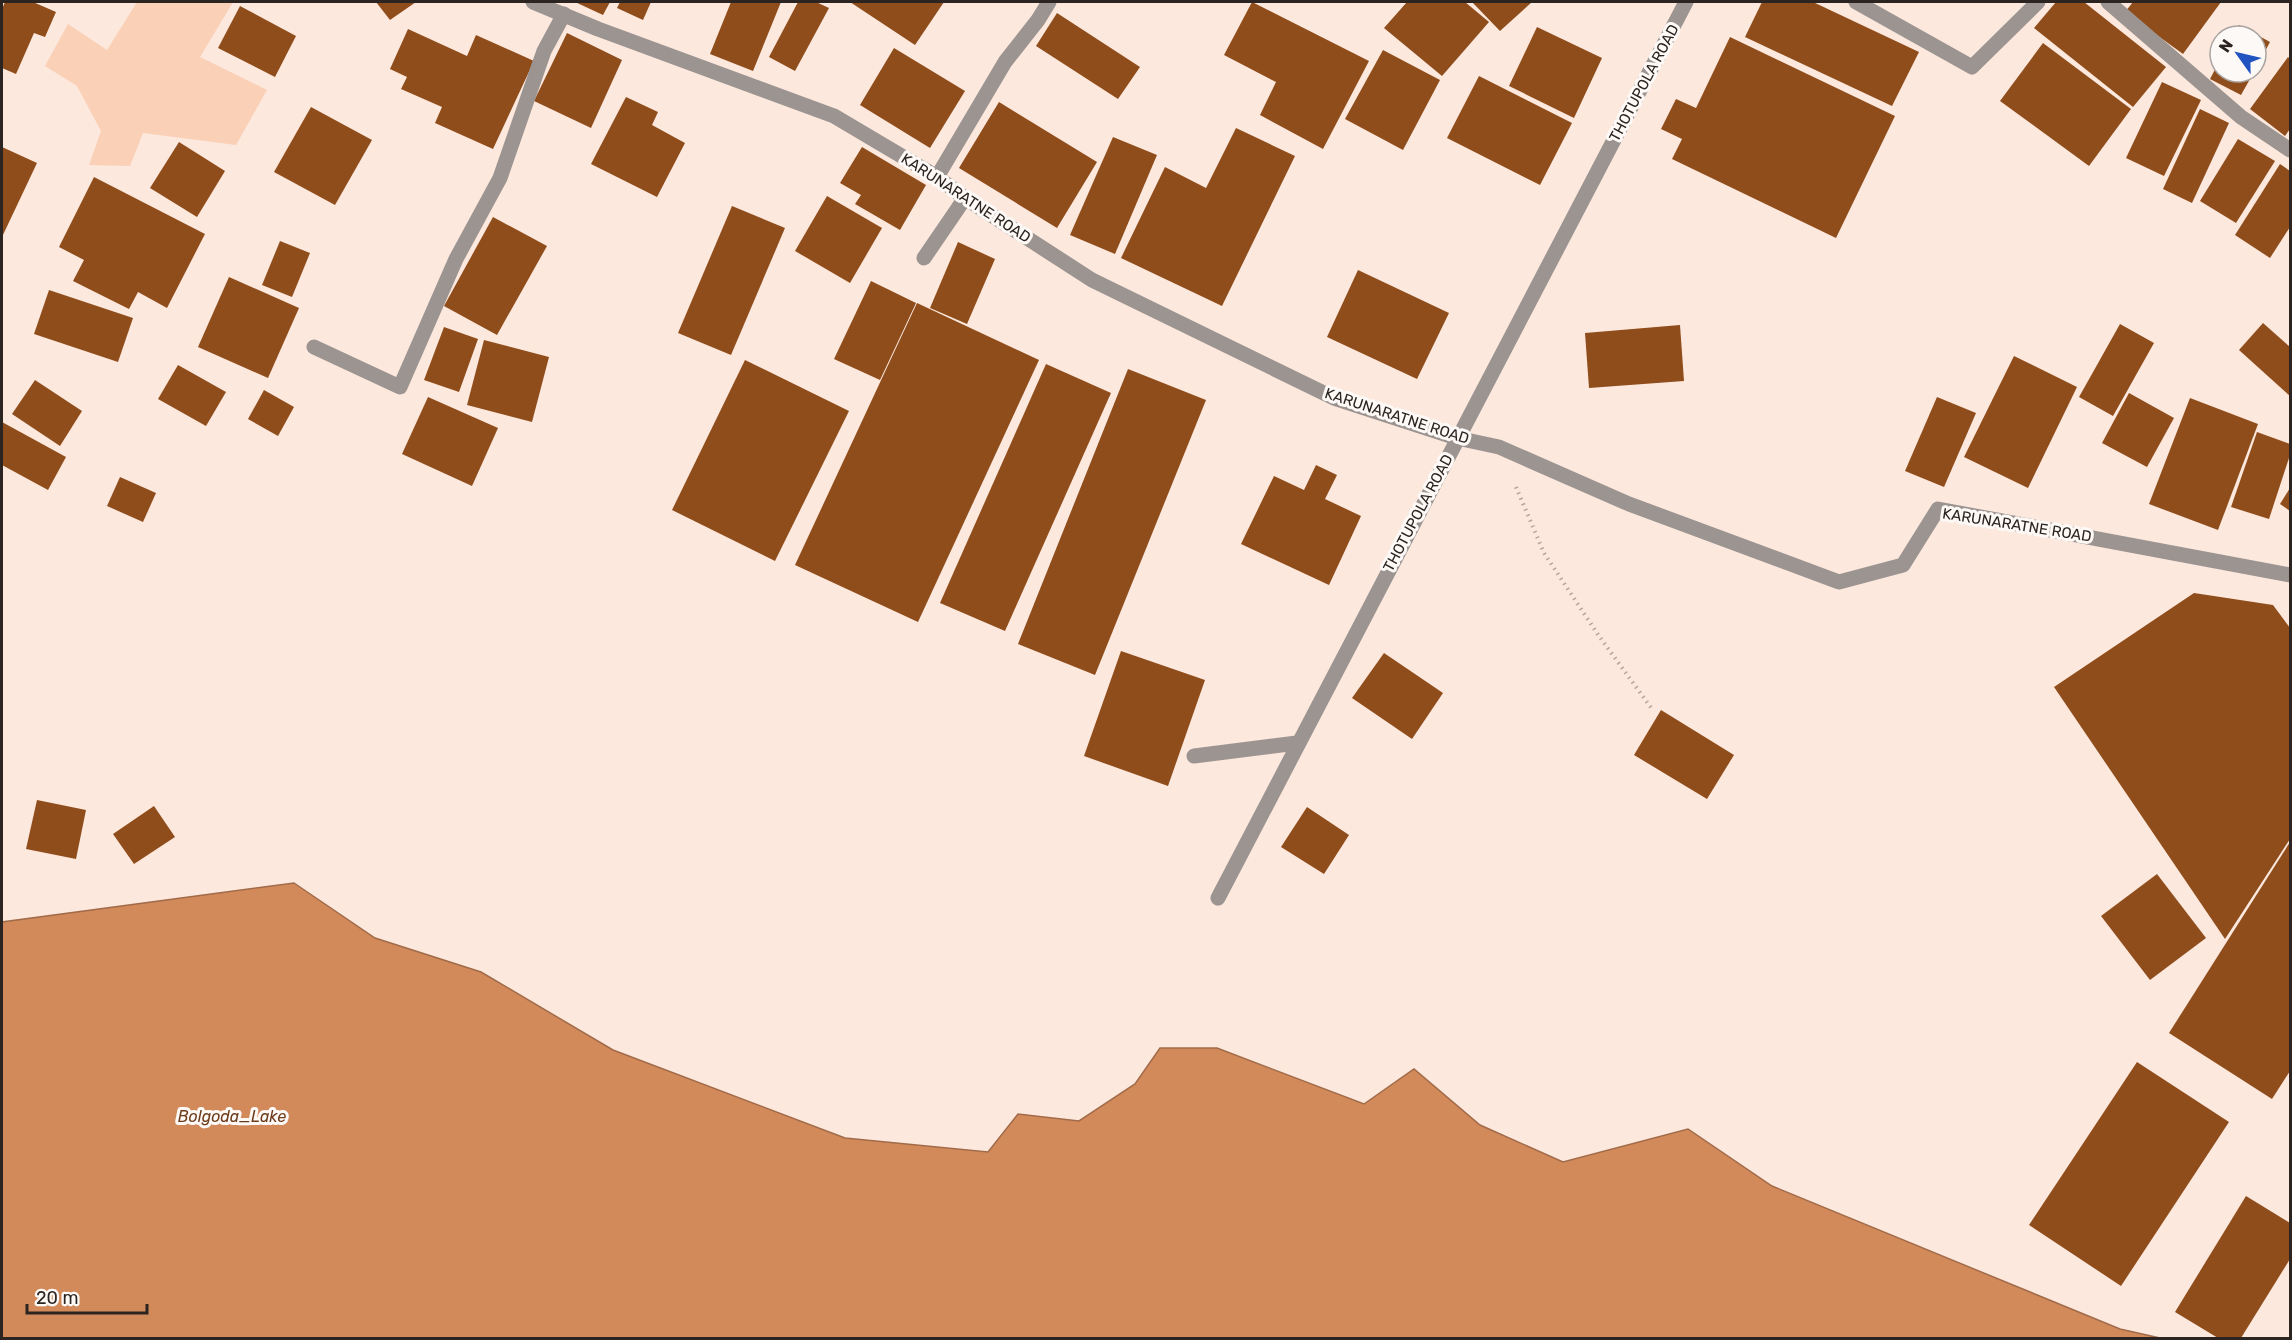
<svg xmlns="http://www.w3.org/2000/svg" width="2292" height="1340" viewBox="0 0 2292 1340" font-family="Rubik,sans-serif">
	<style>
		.green { fill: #fad0b7 }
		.water { fill: #d38a5b; stroke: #a16b49; stroke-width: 1.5 }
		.building { fill: #904d1c }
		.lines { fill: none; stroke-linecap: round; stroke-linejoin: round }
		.path { stroke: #b5a69d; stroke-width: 4; stroke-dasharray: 1.5 4.5; stroke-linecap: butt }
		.street { stroke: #9c9490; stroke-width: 15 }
		.labels { text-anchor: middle; stroke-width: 6; stroke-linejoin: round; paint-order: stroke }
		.street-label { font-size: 15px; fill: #2b2420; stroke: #fdf9f7 }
		.water-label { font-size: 16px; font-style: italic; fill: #6c3b19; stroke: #fdf9f7 }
	</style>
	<rect width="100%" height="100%" fill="#fce8dd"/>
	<polygon class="green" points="137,2 233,2 200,57 267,90 236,145 143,133 130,166 89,165 101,131 77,86 45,66 68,24 107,50"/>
	<polygon class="water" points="294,883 375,938 481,972 613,1050 845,1138 988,1152 1018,1114 1079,1121 1135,1084 1160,1048 1217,1048 1364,1104 1414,1069 1480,1125 1563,1162 1688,1129 1772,1186 2120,1329 2160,1338 2,1338 2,922"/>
	<g class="building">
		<polygon points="5,2 33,2 56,12 45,37 34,33 16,74 2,68 2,9"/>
		<polygon points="376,2 416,2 390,20"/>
		<polygon points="575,2 610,2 603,15"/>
		<polygon points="620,2 651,2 643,20 617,8"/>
		<polygon points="731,2 781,2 753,71 710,54"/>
		<polygon points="798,2 816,2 829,8 795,71 769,57"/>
		<polygon points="850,2 944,2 915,45"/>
		<polygon points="1252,2 1369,61 1323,149 1260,115 1276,82 1224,55"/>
		<polygon points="1407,2 1465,2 1489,22 1442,76 1384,28"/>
		<polygon points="1472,2 1532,2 1500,31"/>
		<polygon points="1762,2 1813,2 1919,52 1892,106 1745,37"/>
		<polygon points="2056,2 2084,2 2166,67 2133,107 2034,28"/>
		<polygon points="2133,2 2221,2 2183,54 2125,12"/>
		<polygon points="240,6 296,36 275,77 218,48"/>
		<polygon points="1057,13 1140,67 1118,99 1036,46"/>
		<polygon points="2239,25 2270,42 2256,68 2256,36 2233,36"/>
		<polygon points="1537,27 1602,58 1574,118 1509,86"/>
		<polygon points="408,29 467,56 476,35 534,61 493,149 435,123 442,107 401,89 407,77 390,69"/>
		<polygon points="567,33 622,60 591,128 534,101"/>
		<polygon points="1730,37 1895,116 1836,238 1672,159 1682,139 1661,129 1676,99 1696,108"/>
		<polygon points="2043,43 2131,109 2089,166 2000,101"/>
		<polygon points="894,48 965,91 930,148 860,105"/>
		<polygon points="1383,50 1440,80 1403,150 1345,119"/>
		<polygon points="2288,57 2290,59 2290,129 2285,136 2250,109"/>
		<polygon points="2220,60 2220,72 2254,72 2241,95 2210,79"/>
		<polygon points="1479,76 1572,123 1540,185 1447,138"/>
		<polygon points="2162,82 2201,100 2164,176 2126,158"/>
		<polygon points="626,97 658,112 652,125 685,143 657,197 591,164"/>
		<polygon points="999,102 1097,162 1057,228 959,168"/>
		<polygon points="311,107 372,140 335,205 274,172"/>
		<polygon points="2200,109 2229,123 2192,203 2163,189"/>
		<polygon points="1236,128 1295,156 1222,306 1121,258 1165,167 1206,188"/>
		<polygon points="1113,137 1157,155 1115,254 1070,235"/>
		<polygon points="2238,139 2275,161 2236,223 2200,201"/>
		<polygon points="179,142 225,171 197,217 150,188"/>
		<polygon points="2,147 37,163 2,237"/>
		<polygon points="862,147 926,185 900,230 855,204 861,195 840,183"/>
		<polygon points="2280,164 2290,171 2290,227 2270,258 2235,235"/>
		<polygon points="94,177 205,234 167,308 138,292 129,309 73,281 84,260 59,247"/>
		<polygon points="827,196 882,228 850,283 795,251"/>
		<polygon points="732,206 785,228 731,355 678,333"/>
		<polygon points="493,217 547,246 497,335 444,306"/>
		<polygon points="280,241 310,253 292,297 262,285"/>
		<polygon points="958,242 995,259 967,324 930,308"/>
		<polygon points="1358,270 1449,313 1417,379 1327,337"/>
		<polygon points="229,277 299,308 268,378 198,347"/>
		<polygon points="871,281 916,303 880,380 834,359"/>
		<polygon points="49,290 133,318 118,362 34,334"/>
		<polygon points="917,303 1039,360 918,622 795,565"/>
		<polygon points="2263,323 2290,347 2290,396 2239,350"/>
		<polygon points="2120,324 2154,343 2113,416 2079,397"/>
		<polygon points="1680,325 1684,381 1589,388 1585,333"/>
		<polygon points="444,327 478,339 459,392 424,380"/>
		<polygon points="484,340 549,357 532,422 467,405"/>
		<polygon points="2014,356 2077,387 2028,488 1964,457"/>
		<polygon points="745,360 849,411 775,561 672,510"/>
		<polygon points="1046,364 1111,393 1005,631 940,603"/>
		<polygon points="178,365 226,392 206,426 158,399"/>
		<polygon points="1128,369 1206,400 1095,675 1018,644"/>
		<polygon points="35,380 82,411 60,446 12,414"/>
		<polygon points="264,390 294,407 278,436 248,419"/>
		<polygon points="2129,393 2174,418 2147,467 2102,443"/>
		<polygon points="428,397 498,428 472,486 402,454"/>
		<polygon points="1937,397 1976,413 1944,487 1905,471"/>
		<polygon points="2190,398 2258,424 2218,530 2149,504"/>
		<polygon points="2,422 66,457 48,490 2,465"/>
		<polygon points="2257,432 2290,444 2290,455 2269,519 2231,507"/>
		<polygon points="1316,465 1337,475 1325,499 1361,516 1329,585 1241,544 1274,476 1304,490"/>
		<polygon points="120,477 156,493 143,522 107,506"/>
		<polygon points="2290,488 2290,511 2280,504"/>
		<polygon points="2194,593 2273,605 2290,628 2290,839 2225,939 2054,687"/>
		<polygon points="1121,651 1205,680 1168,786 1084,756"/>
		<polygon points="1384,653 1443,693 1412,739 1352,698"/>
		<polygon points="1661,710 1734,755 1707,799 1634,755"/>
		<polygon points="37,800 86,810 76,859 26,849"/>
		<polygon points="154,806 175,837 134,864 113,834"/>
		<polygon points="1307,807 1349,835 1324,874 1281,847"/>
		<polygon points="2290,842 2290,1071 2272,1099 2169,1033"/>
		<polygon points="2157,874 2206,938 2150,980 2101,916"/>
		<polygon points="2137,1062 2229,1122 2121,1286 2029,1225"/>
		<polygon points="2246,1196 2290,1223 2290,1259 2241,1338 2218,1338 2175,1312"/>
	</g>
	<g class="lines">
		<polyline class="path" points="1516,487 1544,553 1599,636 1652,709"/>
		<g class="street">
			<polyline points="533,2 598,29 834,116 937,177 965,198 1092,280 1334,398 1457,438 1499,447 1629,504 1839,582 1903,565 1938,509 2290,575"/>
			<polyline points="1856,2 1972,67 2038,2"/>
			<polyline points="2108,2 2241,117 2290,150"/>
			<polyline points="937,177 1005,62 1038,20 1049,2"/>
			<polyline points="924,258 965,198"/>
			<polyline points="314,347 400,387 456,259 500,178 544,51 564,14"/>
			<polyline points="1194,756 1297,743"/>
			<polyline points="1218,898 1686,2"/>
		</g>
	</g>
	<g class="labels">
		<g class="street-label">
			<text transform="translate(1644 83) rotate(-62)" y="5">THOTUPOLA ROAD</text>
			<text transform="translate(966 198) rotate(33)" y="5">KARUNARATNE ROAD</text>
			<text transform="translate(1397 416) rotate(18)" y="5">KARUNARATNE ROAD</text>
			<text transform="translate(1418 513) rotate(-62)" y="5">THOTUPOLA ROAD</text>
			<text transform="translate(2017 525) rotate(9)" y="5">KARUNARATNE ROAD</text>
		</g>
		<g class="water-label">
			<text x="232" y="1122">Bolgoda_Lake</text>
		</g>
	</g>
	<rect width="2292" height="1340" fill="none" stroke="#2b2420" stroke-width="6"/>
	<g transform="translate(2238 54) rotate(304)"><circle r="28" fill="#fdf9f7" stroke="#a9a4a1" stroke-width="1.5"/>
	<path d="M0-4.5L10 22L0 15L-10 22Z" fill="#2154c1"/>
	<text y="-9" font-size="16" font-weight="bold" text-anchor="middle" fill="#2b2420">N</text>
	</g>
	<path d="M27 1304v9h120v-9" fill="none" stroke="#2b2420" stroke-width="3"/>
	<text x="36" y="1304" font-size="18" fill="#2b2420" stroke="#fdf9f7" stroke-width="4.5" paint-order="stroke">20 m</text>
</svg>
